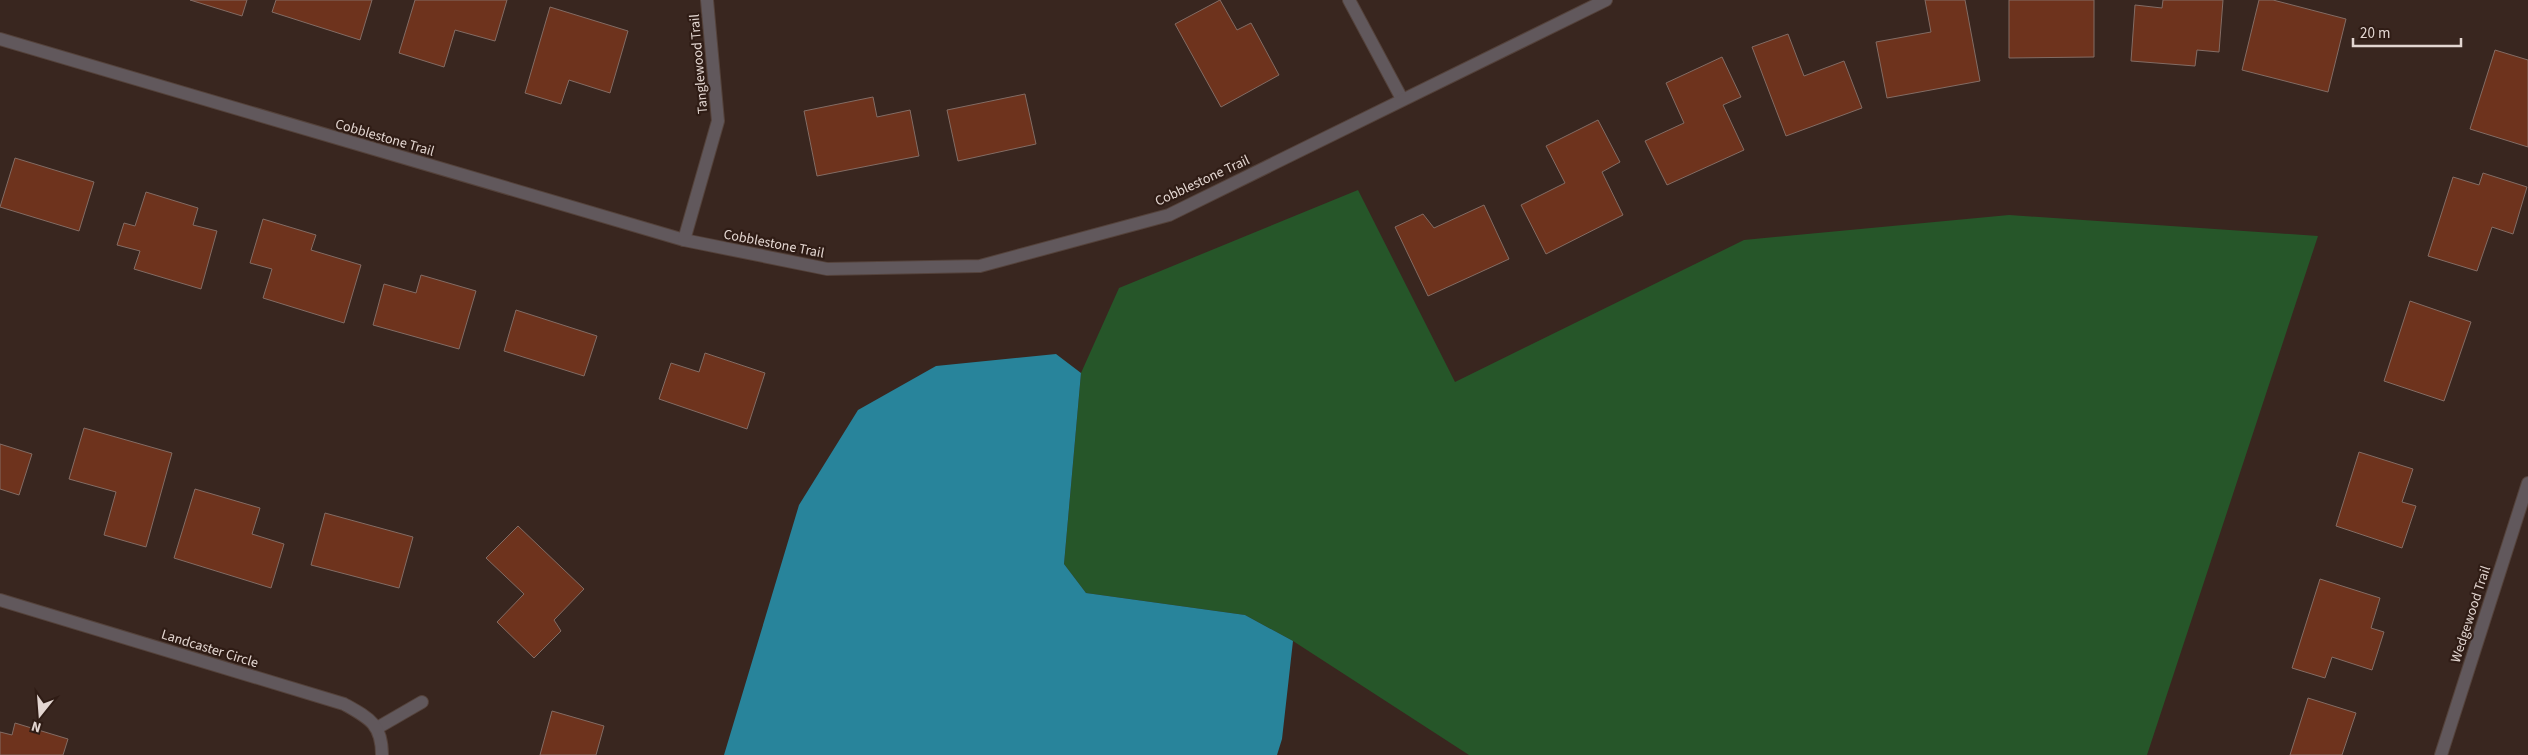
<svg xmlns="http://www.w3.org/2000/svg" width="2528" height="755" viewBox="0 0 2528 755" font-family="'Source Sans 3',sans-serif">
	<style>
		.green { fill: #265629 }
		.water { fill: #28849b }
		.building { fill: #6e331d; stroke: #836c64 }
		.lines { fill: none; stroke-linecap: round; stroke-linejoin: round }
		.service-casing { stroke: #54423b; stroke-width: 14 }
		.minor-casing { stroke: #54423b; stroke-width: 14 }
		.service { stroke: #61585c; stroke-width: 12 }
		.minor { stroke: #61585c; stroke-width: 12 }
		.labels { text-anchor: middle; stroke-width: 4.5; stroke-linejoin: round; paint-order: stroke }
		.street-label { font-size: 14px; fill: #e3d6d1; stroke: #2f1c15 }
	</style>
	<rect width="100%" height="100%" fill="#39261f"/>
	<polygon class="green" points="1358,190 1455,382 1744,240 2009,215 2318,236 2147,755 1469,755 1293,641 1245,615 1086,593 1064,564 1081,373 1119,288"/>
	<polygon class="water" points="1056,354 1081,373 1064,564 1086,593 1245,615 1293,641 1282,739 1277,755 724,755 799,505 858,410 936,366"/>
	<g class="building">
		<polygon points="190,0 247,0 242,16"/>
		<polygon points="276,0 372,0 360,40 272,12"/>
		<polygon points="415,0 507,0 495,41 455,30 444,67 399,53"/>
		<polygon points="1220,0 1237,30 1251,23 1279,75 1221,107 1175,24"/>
		<polygon points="1925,0 1965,0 1980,81 1887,98 1876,42 1931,32"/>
		<polygon points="2009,0 2094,0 2094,57 2009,58"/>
		<polygon points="2163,0 2223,0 2219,52 2197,50 2195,66 2131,61 2135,5 2162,8"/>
		<polygon points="2259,0 2273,0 2346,19 2328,92 2242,70"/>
		<polygon points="550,7 628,31 610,93 569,80 561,104 525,93"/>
		<polygon points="1788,34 1804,76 1844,61 1862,108 1786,136 1752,47"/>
		<polygon points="2495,50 2528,60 2528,147 2470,129"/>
		<polygon points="1722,57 1741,97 1723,105 1744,150 1667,185 1645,141 1684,123 1666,83"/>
		<polygon points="1025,94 1036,144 958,161 947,110"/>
		<polygon points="873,97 877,117 910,110 919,156 817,176 804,111"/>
		<polygon points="1598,120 1620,162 1602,172 1623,215 1546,254 1521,205 1565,183 1546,146"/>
		<polygon points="15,158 94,182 79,231 0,207"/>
		<polygon points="2483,173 2527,187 2513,234 2492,227 2477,271 2428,256 2453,177 2479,185"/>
		<polygon points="146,192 198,208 193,225 217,231 201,289 134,269 140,251 117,245 124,223 135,226"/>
		<polygon points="1484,205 1509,259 1428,296 1395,227 1423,214 1434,228"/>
		<polygon points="263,219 316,235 311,250 361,265 344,323 263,298 272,269 250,263"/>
		<polygon points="421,275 476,291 459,349 373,325 384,284 416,293"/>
		<polygon points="2410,301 2471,322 2444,401 2384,381"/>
		<polygon points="516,310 597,336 584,376 504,351"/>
		<polygon points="705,353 765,373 747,429 659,399 671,363 699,372"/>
		<polygon points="84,428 172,453 146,547 104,535 116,492 69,479"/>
		<polygon points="0,444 32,454 19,495 0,489"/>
		<polygon points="2359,452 2413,469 2402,502 2416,506 2402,548 2336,526"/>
		<polygon points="195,489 260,508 252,534 284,544 271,588 174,558"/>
		<polygon points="325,513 413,537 399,588 311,565"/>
		<polygon points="518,526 584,589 554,620 561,631 534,658 497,622 524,594 486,558"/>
		<polygon points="2320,579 2380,598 2371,628 2384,632 2372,670 2332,657 2325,678 2292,668"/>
		<polygon points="2308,698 2356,713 2342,755 2290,755"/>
		<polygon points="552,711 604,726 596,755 540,755"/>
		<polygon points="15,723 68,739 63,755 0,755 0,732 12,735"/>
	</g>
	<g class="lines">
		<defs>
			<polyline id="service" points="377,728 422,702"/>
			<g id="minor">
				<polyline points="1349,0 1402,99"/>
				<polyline points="0,39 684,240 827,269 980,266 1169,215 1606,0"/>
				<polyline points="684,240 718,121 707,0"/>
				<path d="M0 600 344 704C369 718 382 724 382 755"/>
				<polyline points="2441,755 2528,483"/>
			</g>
		</defs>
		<use href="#service" class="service-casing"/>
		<use href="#minor" class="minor-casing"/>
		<use href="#service" class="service"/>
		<use href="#minor" class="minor"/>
	</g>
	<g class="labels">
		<g class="street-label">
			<text transform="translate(698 64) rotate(-95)" y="5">Tanglewood Trail</text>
			<text transform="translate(385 137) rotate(16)" y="5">Cobblestone Trail</text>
			<text transform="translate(1202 180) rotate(-25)" y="5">Cobblestone Trail</text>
			<text transform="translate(774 243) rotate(11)" y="5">Cobblestone Trail</text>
			<text transform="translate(2470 614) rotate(-72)" y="5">Wedgewood Trail</text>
			<text transform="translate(210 648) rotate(17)" y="5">Landcaster Circle</text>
		</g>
	</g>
	<g transform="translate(40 715) rotate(197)" stroke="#2f1c15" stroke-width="4" paint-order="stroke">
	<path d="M0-4L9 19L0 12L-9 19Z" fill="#e3d6d1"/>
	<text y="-8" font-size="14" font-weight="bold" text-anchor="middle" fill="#e3d6d1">N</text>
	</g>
	<path d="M2353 38v8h108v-8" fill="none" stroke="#e3d6d1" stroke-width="2.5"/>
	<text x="2360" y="38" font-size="15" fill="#e3d6d1" stroke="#2f1c15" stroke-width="4" paint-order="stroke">20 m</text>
</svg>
